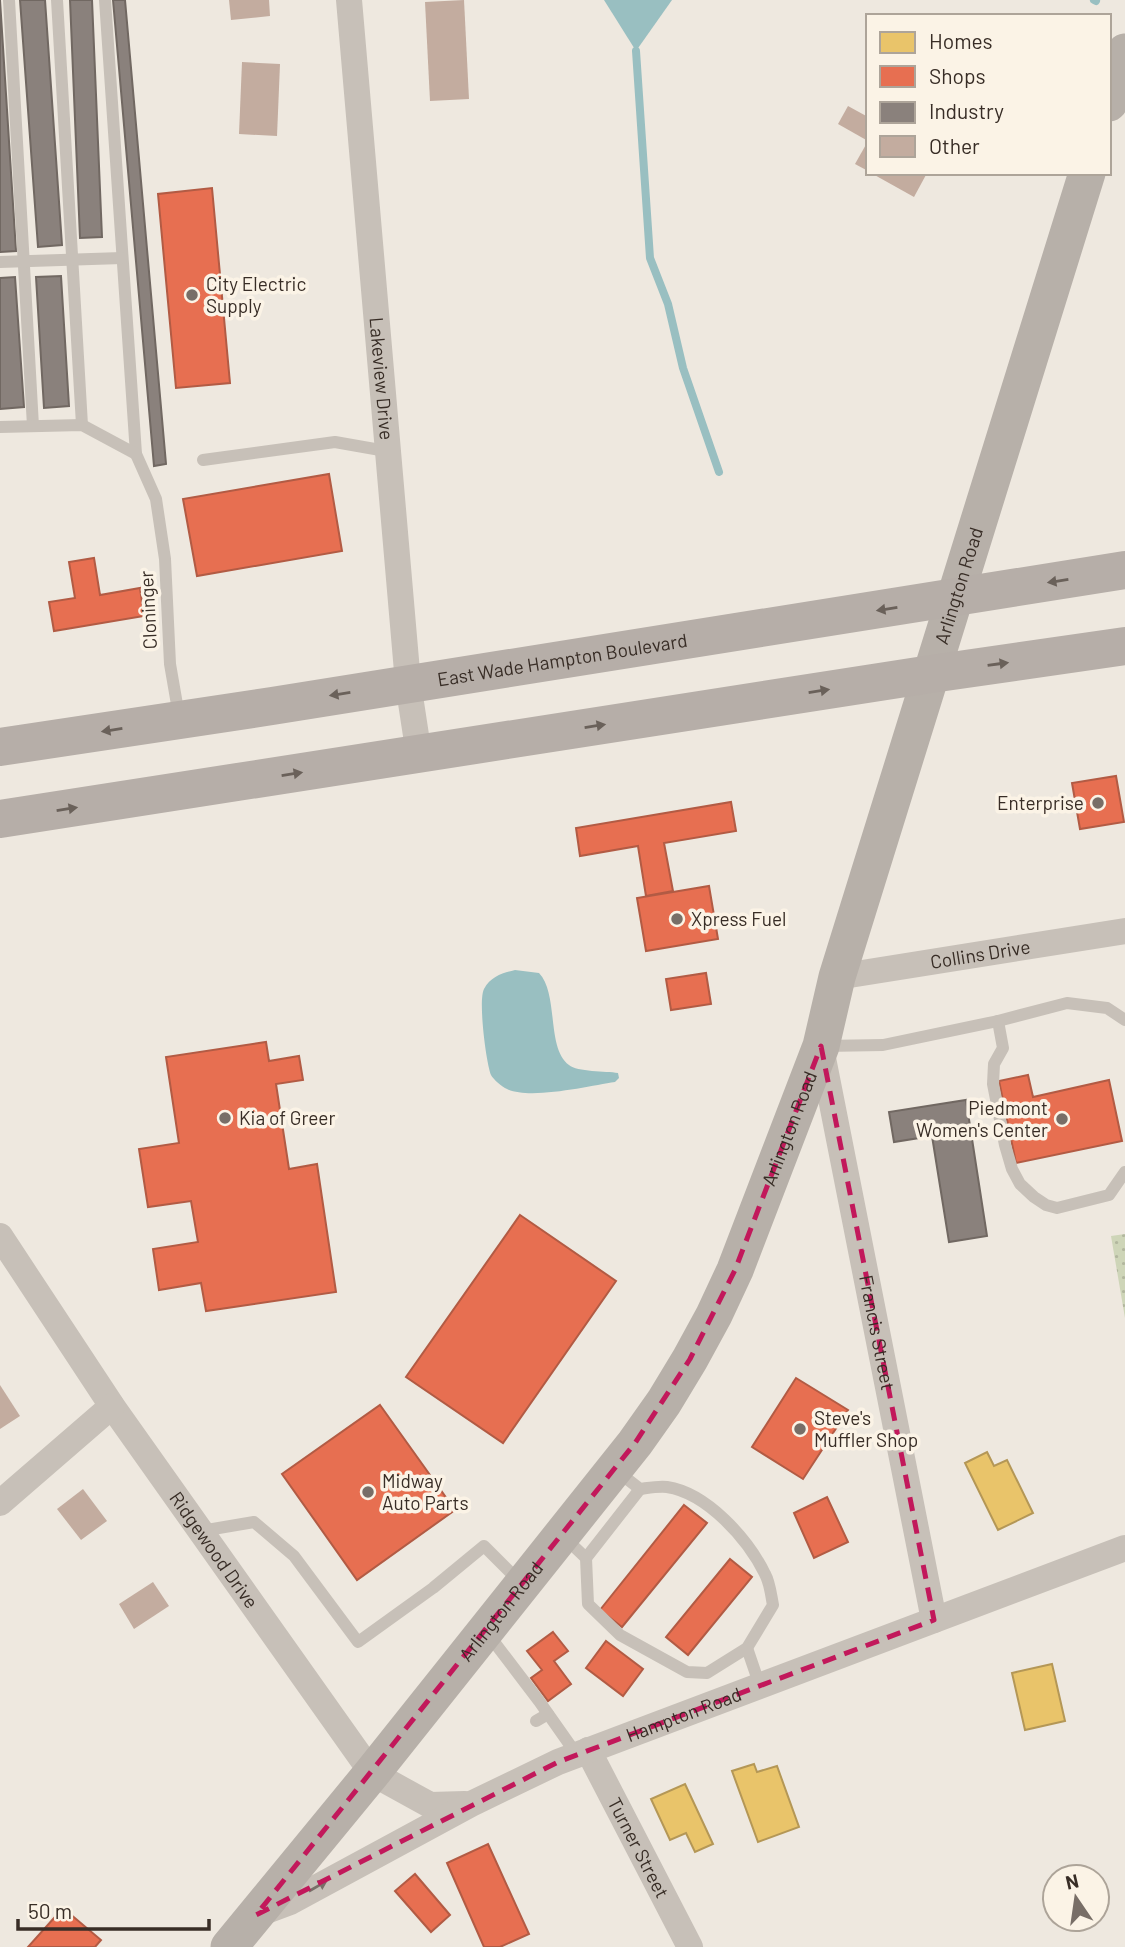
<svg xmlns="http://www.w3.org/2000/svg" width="1125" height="1947" viewBox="0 0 1125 1947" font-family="Barlow,sans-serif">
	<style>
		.grass { fill: url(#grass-dots) }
		.water { fill: #99bfc1 }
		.homes { fill: #e9c46a; stroke: #b49756; stroke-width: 2 }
		.shops { fill: #e76f51; stroke: #b25b44; stroke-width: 2 }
		.industry { fill: #8a817c; stroke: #716862; stroke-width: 2 }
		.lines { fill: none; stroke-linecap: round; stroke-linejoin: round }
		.stream { stroke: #99bfc1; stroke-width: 8 }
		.building { fill: #c3ac9f }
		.lane { stroke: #c7c0b8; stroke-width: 12 }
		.street { stroke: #c7c0b8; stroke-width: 26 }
		.secondary { stroke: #b7b0a9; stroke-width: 37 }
		.primary { stroke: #b6aea8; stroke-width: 38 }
		.oneway { fill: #6a615a }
		.oneway2 { fill: #786f68 }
		.marked { fill: none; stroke: #c2185b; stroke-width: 5; stroke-dasharray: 14 9; stroke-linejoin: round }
		.poi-dot { fill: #786e67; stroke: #fbf3e6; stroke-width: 2.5 }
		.labels { text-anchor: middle; stroke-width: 7; stroke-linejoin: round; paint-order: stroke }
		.poi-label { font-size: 19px; fill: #382d26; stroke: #fbf3e6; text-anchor: start }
		.street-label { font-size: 19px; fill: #382d26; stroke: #fbf3e6 }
	</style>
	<defs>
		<pattern id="grass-dots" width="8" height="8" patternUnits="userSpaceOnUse" patternTransform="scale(1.75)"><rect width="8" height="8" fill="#ced5b8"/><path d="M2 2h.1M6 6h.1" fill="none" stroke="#b2b79e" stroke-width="1.8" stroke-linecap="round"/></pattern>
	</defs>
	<rect width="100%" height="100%" fill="#eee8df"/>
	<polygon class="grass" points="1125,1234 1125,1318 1111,1236"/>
	<g class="water">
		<polygon points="604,0 672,0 636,51"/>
		<path d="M515 970 539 973C559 994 546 1048 569 1065 577 1072 606 1071 618 1073L619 1078 615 1082C589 1086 530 1100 507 1089 502 1087 493 1079 491 1075 486 1062 478 1000 484 989 491 976 503 973 515 970Z"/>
	</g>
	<g class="homes">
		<polygon points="987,1452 994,1466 1007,1460 1033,1513 998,1530 965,1463"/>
		<polygon points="1052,1664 1065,1721 1025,1730 1012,1673"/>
		<polygon points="754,1764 757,1772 777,1766 799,1827 758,1842 732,1771"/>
		<polygon points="685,1784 713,1844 695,1852 686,1833 670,1840 651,1799"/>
	</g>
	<g class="shops">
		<polygon points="212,188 230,383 176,388 158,194"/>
		<polygon points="329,474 342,551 197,576 183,499"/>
		<polygon points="94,558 100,595 140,588 144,616 54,631 49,602 75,598 69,562"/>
		<polygon points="1116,776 1124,822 1080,829 1072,783"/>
		<polygon points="731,802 736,831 664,843 673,891 646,896 638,846 580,856 576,828"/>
		<polygon points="709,886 718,939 646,951 637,898"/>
		<polygon points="706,973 711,1004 671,1010 666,979"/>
		<polygon points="266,1042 269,1061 299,1056 303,1080 276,1084 289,1169 317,1164 336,1292 206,1311 201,1283 159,1290 153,1249 198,1242 191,1201 148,1207 139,1149 179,1143 166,1057"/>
		<polygon points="1028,1075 1033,1097 1109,1080 1122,1141 1016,1163 999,1081"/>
		<polygon points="520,1215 616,1281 503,1443 406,1377"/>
		<polygon points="796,1378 848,1410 803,1479 752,1447"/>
		<polygon points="380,1405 455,1510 357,1580 282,1474"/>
		<polygon points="827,1497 848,1542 814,1558 794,1513"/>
		<polygon points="684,1505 707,1523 622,1627 600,1610"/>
		<polygon points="730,1559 752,1577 688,1655 666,1637"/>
		<polygon points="553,1632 568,1651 554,1661 571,1684 548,1701 531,1678 542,1670 527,1651"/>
		<polygon points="606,1641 643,1669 623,1696 586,1668"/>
		<polygon points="488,1844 529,1934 500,1947 484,1947 447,1863"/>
		<polygon points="415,1874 450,1915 431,1932 395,1891"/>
		<polygon points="63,1908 101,1940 95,1947 28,1947"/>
	</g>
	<g class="industry">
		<polygon points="0,0 16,251 0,252"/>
		<polygon points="20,0 45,0 62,245 38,247"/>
		<polygon points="70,0 92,0 102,237 80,238"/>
		<polygon points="113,0 125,0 166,464 154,466"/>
		<polygon points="61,276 69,406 44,408 36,277"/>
		<polygon points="15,277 24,407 0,409 0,278"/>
		<polygon points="966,1100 987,1236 949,1242 932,1136 894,1142 889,1112"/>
	</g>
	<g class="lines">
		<g class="stream">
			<polyline points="1094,0 1096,1"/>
			<polyline points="636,51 650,258 668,304 683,368 719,472"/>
		</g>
	</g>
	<g class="building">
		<polygon points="229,0 269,0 270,16 231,20"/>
		<polygon points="464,0 469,99 430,101 425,2"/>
		<polygon points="242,62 280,64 277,136 239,134"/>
		<polygon points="848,106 868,117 868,141 838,124"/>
		<polygon points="868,141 868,171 855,164"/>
		<polygon points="871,173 927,173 914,197"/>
		<polygon points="0,1385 20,1416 0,1429"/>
		<polygon points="83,1489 107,1521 81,1540 57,1509"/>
		<polygon points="153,1582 169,1606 134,1629 119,1604"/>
	</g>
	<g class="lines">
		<g class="lane">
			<polyline points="9,0 33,426"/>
			<polyline points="57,0 82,425"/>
			<polyline points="105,0 136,454 156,499 165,559 170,664 179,716"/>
			<polyline points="0,262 122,258"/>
			<polyline points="0,427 82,425 136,454"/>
			<polyline points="203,460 335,442 386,451"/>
			<polyline points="998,1021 1003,1048 994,1064 993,1084 1005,1145 1012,1169 1020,1184 1034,1197 1046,1205 1057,1208 1109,1195 1125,1172"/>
			<polyline points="824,1046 883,1045 998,1021 1067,1003 1107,1008 1125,1020"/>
			<polyline points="201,1531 254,1522 294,1556 358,1642 433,1588 484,1546 520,1582"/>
			<path d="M564 1537 586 1558 588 1604 620 1635 687 1672 707 1673 747 1648 773 1605C771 1595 770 1583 765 1574 748 1539 707 1493 667 1487 658 1486 648 1488 640 1489L617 1471"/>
			<polyline points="586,1558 640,1489"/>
			<polyline points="488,1634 539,1701 577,1755"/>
			<polyline points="747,1648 760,1686"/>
			<polyline points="536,1721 548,1714"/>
		</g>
		<g class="street">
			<path id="s1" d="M349 0 408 683 419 755"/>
			<path id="s2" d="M837 977 1125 931"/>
			<path id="s3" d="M821 1048 934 1620"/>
			<path id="s4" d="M0 1236 112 1406 372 1773 430 1805 465 1804"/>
			<polyline points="0,1503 112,1406"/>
			<path id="s5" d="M588 1750 690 1947"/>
			<path id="s6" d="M258 1914 290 1902 471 1804 558 1762 1125 1548"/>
		</g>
		<g class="secondary">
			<polyline points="1109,103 1125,52"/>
			<path id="s7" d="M229 1947 372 1773 635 1443 664 1402 690 1359 714 1315 735 1270 821 1046 837 977 1087 173"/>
		</g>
		<g class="primary">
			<path id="s8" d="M0 747 272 706 1125 570"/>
			<polyline points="0,819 931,674 1125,646"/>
		</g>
	</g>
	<defs><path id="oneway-solid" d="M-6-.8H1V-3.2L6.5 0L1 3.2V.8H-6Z" transform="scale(1.75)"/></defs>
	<g class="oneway">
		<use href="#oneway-solid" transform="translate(1058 581) rotate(171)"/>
		<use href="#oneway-solid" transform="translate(887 609) rotate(171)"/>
		<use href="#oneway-solid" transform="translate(998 664) rotate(-8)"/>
		<use href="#oneway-solid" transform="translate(819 691) rotate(-9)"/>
		<use href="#oneway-solid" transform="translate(340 694) rotate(171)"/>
		<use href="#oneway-solid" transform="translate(595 726) rotate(-9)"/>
		<use href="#oneway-solid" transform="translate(112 730) rotate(171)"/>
		<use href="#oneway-solid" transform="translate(292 774) rotate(-9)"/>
		<use href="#oneway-solid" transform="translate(67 809) rotate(-9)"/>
	</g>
	<use class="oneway2" href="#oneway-solid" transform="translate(318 1886) rotate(-30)"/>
	<path class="marked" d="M821 1046 934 1620 558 1762 256 1915 635 1443 690 1359 735 1270Z"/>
	<g class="poi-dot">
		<circle cx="192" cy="295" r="7"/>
		<circle cx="1098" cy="803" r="7"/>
		<circle cx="677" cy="919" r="7"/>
		<circle cx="225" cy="1118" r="7"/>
		<circle cx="1062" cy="1119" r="7"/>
		<circle cx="800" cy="1429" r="7"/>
		<circle cx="368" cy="1492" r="7"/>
	</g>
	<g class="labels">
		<g class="poi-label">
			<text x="206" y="291">City Electric<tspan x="206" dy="22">Supply</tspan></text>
			<text x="1084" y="810" text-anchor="end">Enterprise</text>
			<text x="691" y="926">Xpress Fuel</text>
			<text x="1048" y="1115" text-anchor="end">Piedmont<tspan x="1048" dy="22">Women's Center</tspan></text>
			<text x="239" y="1125">Kia of Greer</text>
			<text x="814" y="1425">Steve's<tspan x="814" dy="22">Muffler Shop</tspan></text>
			<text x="382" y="1488">Midway<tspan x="382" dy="22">Auto Parts</tspan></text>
		</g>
		<g class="street-label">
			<text dy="7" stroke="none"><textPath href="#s1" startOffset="380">Lakeview Drive</textPath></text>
			<text dy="7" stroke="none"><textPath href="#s7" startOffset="1568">Arlington Road</textPath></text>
			<text transform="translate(148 610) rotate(-93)" y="7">Cloninger</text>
			<text dy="7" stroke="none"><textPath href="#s8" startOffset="569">East Wade Hampton Boulevard</textPath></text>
			<text dy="7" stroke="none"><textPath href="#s2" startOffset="145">Collins Drive</textPath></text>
			<text dy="7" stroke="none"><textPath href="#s7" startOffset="999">Arlington Road</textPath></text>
			<text dy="7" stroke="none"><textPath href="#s3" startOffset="290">Francis Street</textPath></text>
			<text dy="7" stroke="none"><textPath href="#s4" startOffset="380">Ridgewood Drive</textPath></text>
			<text dy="7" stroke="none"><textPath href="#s7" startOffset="432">Arlington Road</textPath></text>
			<text dy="7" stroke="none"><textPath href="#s6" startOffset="471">Hampton Road</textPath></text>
			<text dy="7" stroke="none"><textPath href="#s5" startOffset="110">Turner Street</textPath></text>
		</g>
	</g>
	<rect x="866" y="14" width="245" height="161" fill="#fbf3e6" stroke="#ada499" stroke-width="2"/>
	<rect x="880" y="32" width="35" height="21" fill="#e9c46a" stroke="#ada499" stroke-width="2"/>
	<text x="929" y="49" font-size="21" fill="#382d26">Homes</text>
	<rect x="880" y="66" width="35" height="21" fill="#e76f51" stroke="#ada499" stroke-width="2"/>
	<text x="929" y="84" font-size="21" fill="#382d26">Shops</text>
	<rect x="880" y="102" width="35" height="21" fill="#8a817c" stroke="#ada499" stroke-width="2"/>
	<text x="929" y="119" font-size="21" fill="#382d26">Industry</text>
	<rect x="880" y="136" width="35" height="21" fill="#c3ac9f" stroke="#ada499" stroke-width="2"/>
	<text x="929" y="154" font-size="21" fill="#382d26">Other</text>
	<g transform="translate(1076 1898) rotate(347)"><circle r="33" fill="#fbf3e6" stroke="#ada499" stroke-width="2"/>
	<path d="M0-5L12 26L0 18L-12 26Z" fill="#786e67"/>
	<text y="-10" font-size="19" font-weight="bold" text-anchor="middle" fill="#382d26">N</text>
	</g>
	<path d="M18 1919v10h191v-10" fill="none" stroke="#382d26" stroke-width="3.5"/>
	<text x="28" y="1919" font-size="21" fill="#382d26" stroke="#fbf3e6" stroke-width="5" paint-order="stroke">50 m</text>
</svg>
